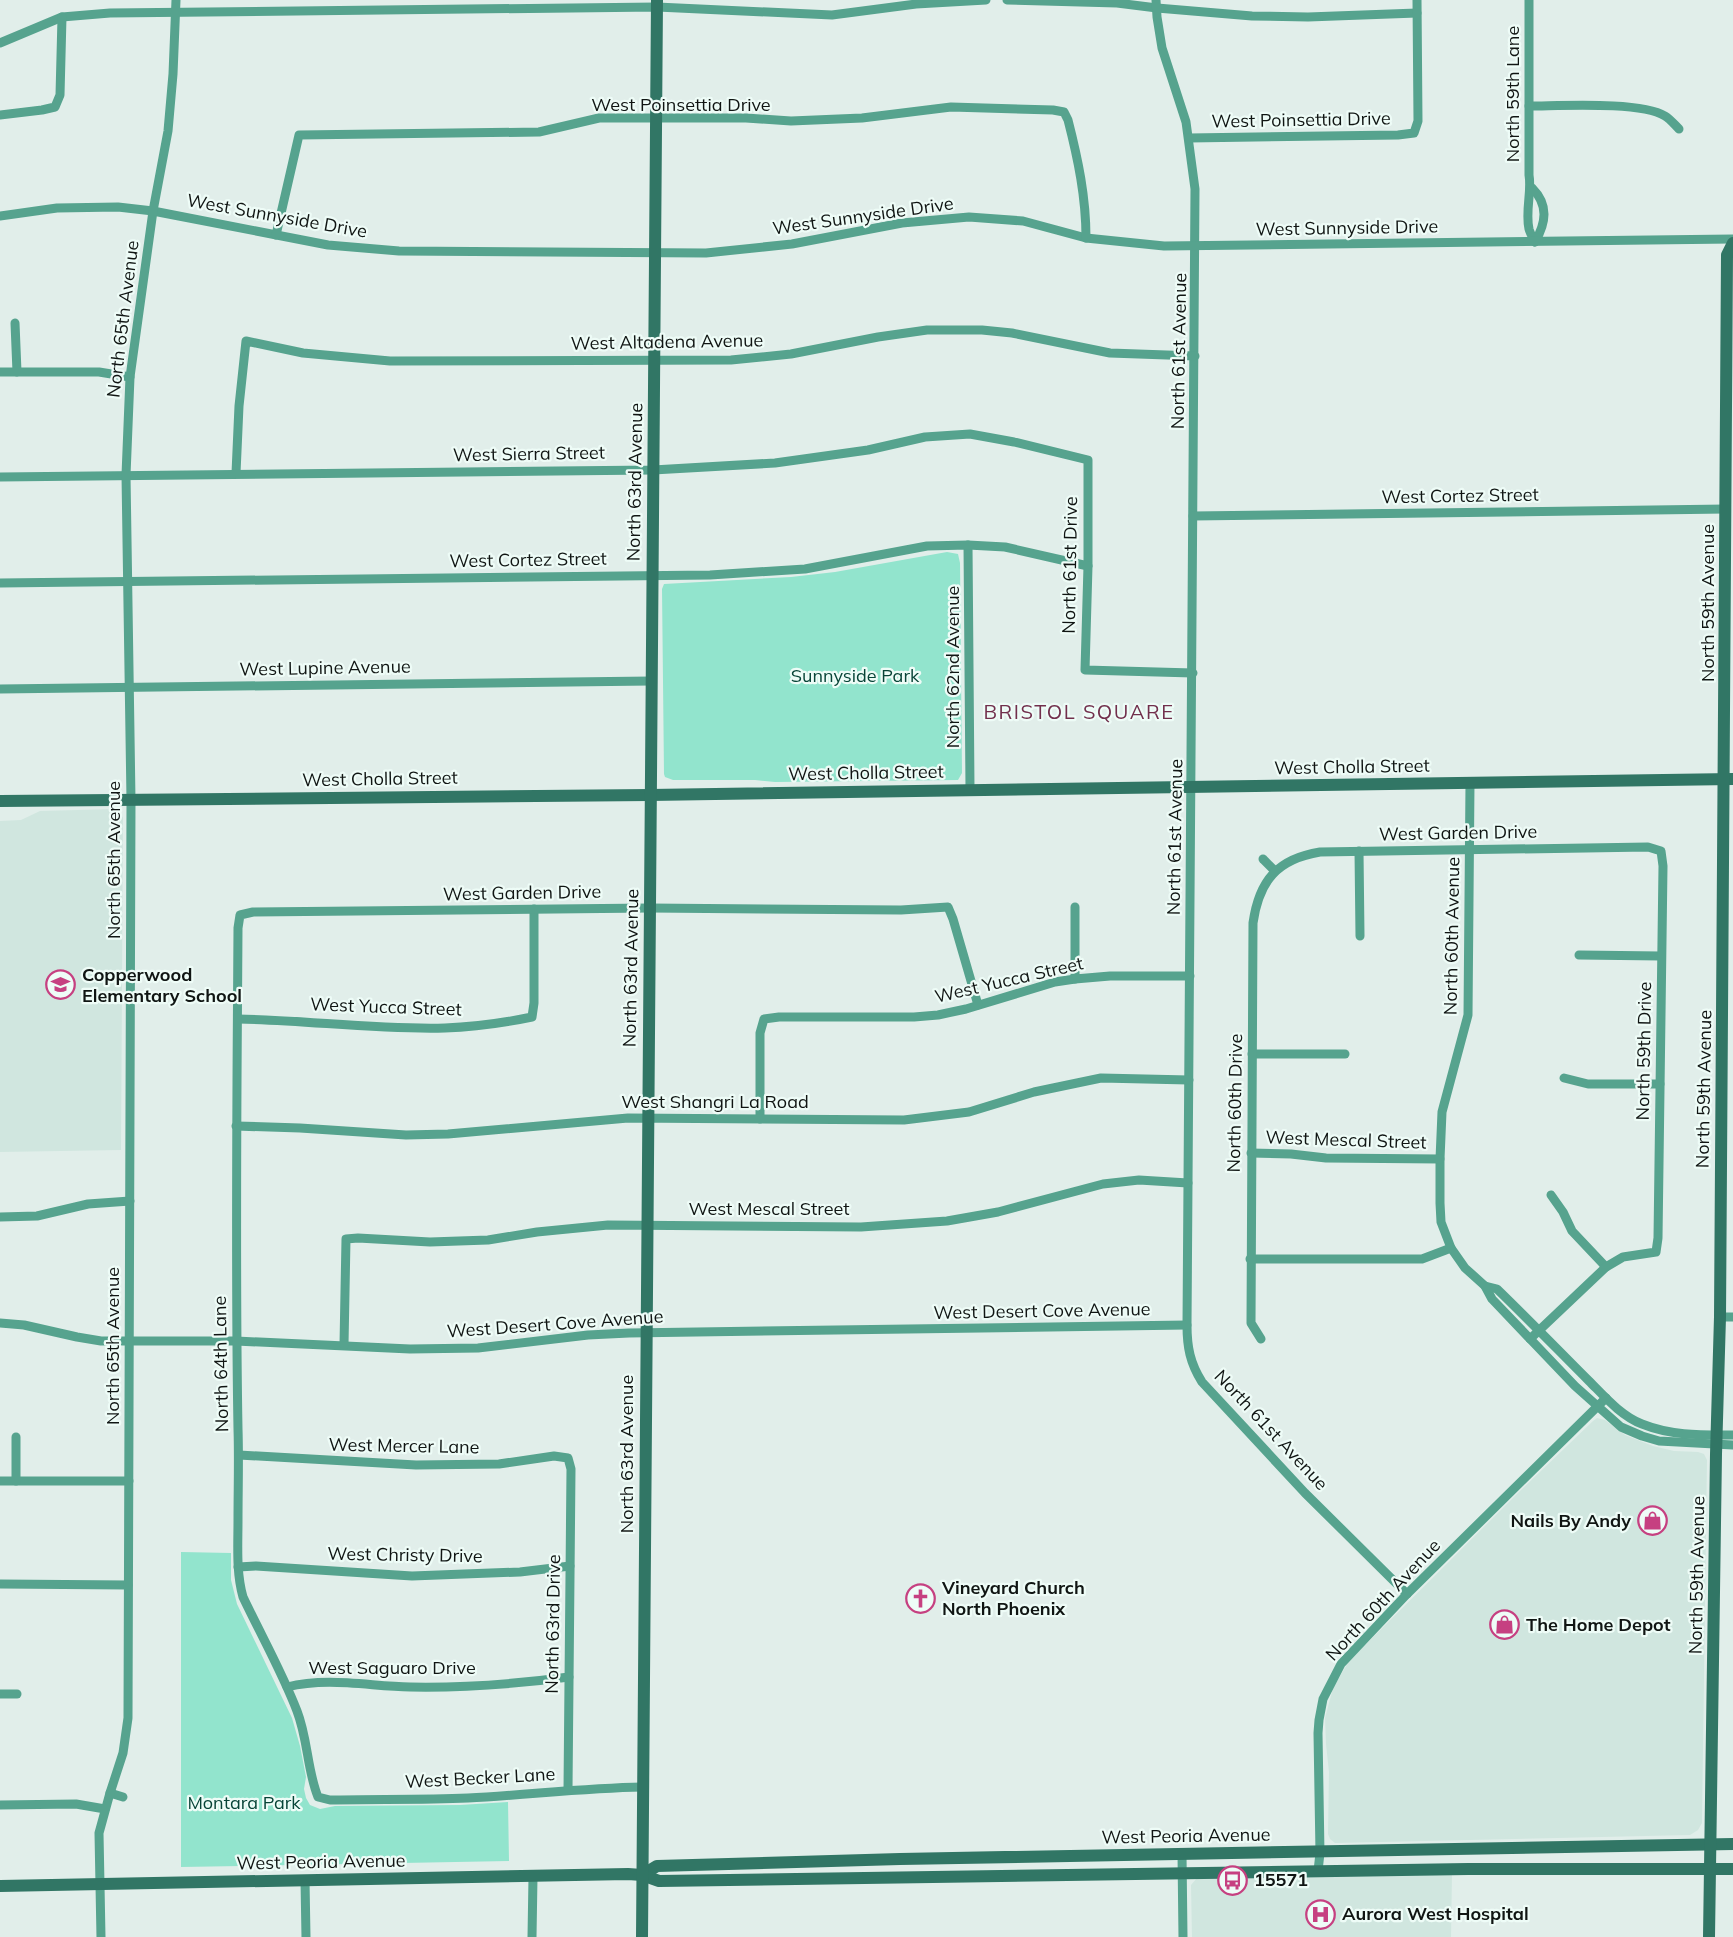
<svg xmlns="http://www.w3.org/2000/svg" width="1733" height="1937" viewBox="0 0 1733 1937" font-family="Mulish,sans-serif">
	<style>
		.built { fill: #d0e6df }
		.green { fill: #92e4cd }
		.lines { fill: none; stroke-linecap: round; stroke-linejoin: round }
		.street { stroke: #56a38e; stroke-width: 9 }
		.secondary { stroke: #317665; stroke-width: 12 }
		.labels { text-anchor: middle; stroke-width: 4.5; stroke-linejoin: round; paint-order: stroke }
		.street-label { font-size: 18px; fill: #101513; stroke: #eefcf7 }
		.park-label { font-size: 18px; fill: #074437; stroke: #eefcf7 }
		.poi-label { font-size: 18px; font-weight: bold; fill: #101513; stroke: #eefcf7; text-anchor: start }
		.neighbourhood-label { font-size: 20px; letter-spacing: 1.5px; fill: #712f4c; stroke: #eefcf7 }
	</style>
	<rect width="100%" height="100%" fill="#e1eeea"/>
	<g class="built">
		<polygon points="115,809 122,814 123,818 121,1150 0,1152 0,821 21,820 40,811"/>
		<polygon points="1597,1418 1605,1420 1625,1435 1653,1446 1674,1451 1698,1452 1704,1454 1707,1460 1702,1823 1698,1830 1690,1835 1335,1843 1330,1839 1328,1834 1329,1772 1326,1744 1325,1718 1333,1688 1349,1661 1521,1490 1593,1421"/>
		<polygon points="1452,1874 1451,1937 1192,1937 1191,1885 1197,1878"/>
	</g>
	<g class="green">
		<polygon points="947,552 958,554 960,563 962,773 958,780 775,782 755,780 673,780 665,777 664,774 662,589 664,584 791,577 835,572"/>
		<polygon points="181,1552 231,1553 231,1580 237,1604 292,1718 300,1746 306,1777 304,1789 306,1798 310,1805 320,1809 335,1806 460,1805 508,1802 509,1861 181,1867"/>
	</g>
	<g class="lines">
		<g class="street">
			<polyline points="1007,0 1117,3 1157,8 1252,16 1308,17 1417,13"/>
			<path d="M1156 0 1157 17 1162 48 1186 122 1195 189 1187 1325C1187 1347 1190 1363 1202 1382L1305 1493 1407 1594"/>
			<path d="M1529 0V175C1532 192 1525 211 1529 229 1530 233 1533 238 1535 242"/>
			<polyline points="0,43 62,17 110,13 657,7 832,15 916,4 986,0"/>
			<path d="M1529 106C1559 106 1641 101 1665 116 1670 119 1674 124 1679 129"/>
			<polyline points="0,115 42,110 55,107 60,95 62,17"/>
			<polyline points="1189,138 1398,135 1414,133 1418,121 1417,0"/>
			<path d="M1532 188C1549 205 1546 223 1535 242"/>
			<polyline points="0,216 57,208 118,207 153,211 328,245 399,251 706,253 792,244 902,223 969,217 1023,221 1086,238 1164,246 1733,239"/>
			<path d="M276 235 299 135 539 132 599 118H746L791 121 862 118 951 107 1053 110 1064 112 1068 120C1078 159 1086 197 1086 238"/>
			<polyline points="15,323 17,372"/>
			<polyline points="0,372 99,372 130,377"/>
			<polyline points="236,473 239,406 246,341 303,353 390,361 731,360 791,354 878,337 927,330 982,330 1012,333 1110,353 1195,356"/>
			<polyline points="0,477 653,470 775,463 868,450 925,437 970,434 1014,442 1088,460 1088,566 1085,670 1193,673"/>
			<polyline points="1193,516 1726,509"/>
			<polyline points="968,545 970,789"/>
			<polyline points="0,583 710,575 805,569 927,546 968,545 1005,547 1088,566"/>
			<polyline points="0,689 651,681"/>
			<polyline points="1470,783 1468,1015 1442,1112 1440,1159 1440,1203 1441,1222 1451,1248 1465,1268 1485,1286 1492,1299 1575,1386 1621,1427 1642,1436 1659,1441 1733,1445"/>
			<polyline points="1359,851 1360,936"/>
			<polyline points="1263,859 1275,871"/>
			<polyline points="1579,955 1661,956"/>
			<polyline points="1075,979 1075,907"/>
			<path d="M238 1019C307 1020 376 1030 445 1028 474 1027 503 1023 532 1017L534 1003V909"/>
			<polyline points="1252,1054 1345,1054"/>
			<polyline points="1564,1078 1588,1084 1660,1084"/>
			<polyline points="760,1119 760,1033 764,1019 779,1017 914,1017 938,1015 966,1009 1055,982 1075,979 1110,976 1190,976"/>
			<polyline points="236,1126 300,1128 406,1135 448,1134 628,1118 904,1120 969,1112 1034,1092 1101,1078 1189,1080"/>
			<polyline points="1251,1153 1291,1154 1326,1158 1440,1159"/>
			<polyline points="1551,1195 1563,1212 1572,1231 1606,1267"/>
			<polyline points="0,1217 37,1216 88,1204 130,1201"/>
			<polyline points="1250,1259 1422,1259 1451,1248"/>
			<path d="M1485 1286 1497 1289C1528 1319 1558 1350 1589 1381 1604 1396 1621 1416 1642 1424 1672 1436 1702 1435 1733 1435"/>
			<polyline points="1720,1317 1733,1317"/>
			<polyline points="0,1323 24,1325 77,1337 101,1341 236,1341 410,1349 478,1348 588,1335 629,1333 1187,1325"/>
			<path d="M1261 1339 1251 1323 1253 923C1259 881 1277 859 1320 852L1648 847 1661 851 1663 866 1658 1238 1656 1252 1623 1257 1606 1267 1530 1339"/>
			<polyline points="344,1345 346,1239 358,1238 430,1242 488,1240 537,1232 608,1225 861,1227 947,1221 998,1212 1103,1184 1139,1180 1188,1183"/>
			<polyline points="239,1455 416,1465 499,1464 554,1456 568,1458 571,1469 568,1790"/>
			<polyline points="0,1481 129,1481"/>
			<polyline points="16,1481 16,1437"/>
			<polyline points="238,1567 256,1566 412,1576 520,1572 570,1566"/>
			<polyline points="0,1584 128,1585"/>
			<path d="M287 1687C327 1677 368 1686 410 1687 463 1688 516 1684 569 1677"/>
			<polyline points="0,1694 17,1694"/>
			<path d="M642 1787C584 1788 527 1795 468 1798 422 1800 376 1799 330 1800L318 1797C307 1770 308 1739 297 1711 282 1672 261 1635 243 1597 236 1572 238 1546 238 1520 238 1490 239 1459 238 1429 235 1262 237 1095 238 928L240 915 253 912 649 908 901 910 948 907 953 919 978 1005"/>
			<polyline points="110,1793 123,1797"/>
			<polyline points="0,1805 76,1804 105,1809"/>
			<polyline points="1182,1854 1183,1937"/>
			<polyline points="1318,1871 1320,1853 1318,1733 1319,1720 1323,1699 1341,1664 1407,1594 1606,1398"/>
			<polyline points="305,1880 306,1937"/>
			<polyline points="101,1937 99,1833 110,1793 123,1753 128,1718 131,800 126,475 130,377 153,211 168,131 173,74 176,0"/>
			<polyline points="532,1937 533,1877"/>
		</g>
		<g class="secondary">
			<polyline points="0,801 650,795 1733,779"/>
			<polyline points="642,1875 657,1866 900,1859 1733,1844"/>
			<polyline points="0,1886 628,1874 642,1875 659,1881 1468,1869 1733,1869"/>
			<polyline points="642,1937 657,0"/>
			<polyline points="1709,1937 1716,1454 1720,1317 1727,255 1733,243"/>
		</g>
	</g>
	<defs>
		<symbol id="school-ring" viewBox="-11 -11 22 22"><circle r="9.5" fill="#eefcf7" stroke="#c64081" stroke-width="1.5"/><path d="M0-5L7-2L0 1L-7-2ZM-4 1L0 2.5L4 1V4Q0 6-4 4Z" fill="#c64081"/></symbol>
		<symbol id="shop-ring" viewBox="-11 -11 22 22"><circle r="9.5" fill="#eefcf7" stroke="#c64081" stroke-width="1.5"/><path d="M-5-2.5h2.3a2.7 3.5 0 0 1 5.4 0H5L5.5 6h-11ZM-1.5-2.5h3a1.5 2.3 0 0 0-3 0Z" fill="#c64081"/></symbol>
		<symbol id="church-ring" viewBox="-11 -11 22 22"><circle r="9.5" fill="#eefcf7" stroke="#c64081" stroke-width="1.5"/><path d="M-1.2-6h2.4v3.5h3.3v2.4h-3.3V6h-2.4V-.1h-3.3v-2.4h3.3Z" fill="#c64081"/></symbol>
		<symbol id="bus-ring" viewBox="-11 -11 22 22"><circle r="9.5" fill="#eefcf7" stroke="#c64081" stroke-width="1.5"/><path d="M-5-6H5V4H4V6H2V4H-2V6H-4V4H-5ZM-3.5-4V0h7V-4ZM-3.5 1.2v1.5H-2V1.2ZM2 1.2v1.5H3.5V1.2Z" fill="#c64081"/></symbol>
		<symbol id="hospital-ring" viewBox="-11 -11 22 22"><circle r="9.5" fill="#eefcf7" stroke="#c64081" stroke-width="1.5"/><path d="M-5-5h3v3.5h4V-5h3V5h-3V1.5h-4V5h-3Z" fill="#c64081"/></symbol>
	</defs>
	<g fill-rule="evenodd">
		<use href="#school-ring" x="44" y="968" width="33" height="33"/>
		<use href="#shop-ring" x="1636" y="1504" width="33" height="33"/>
		<use href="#church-ring" x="904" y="1582" width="33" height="33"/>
		<use href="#shop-ring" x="1488" y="1608" width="33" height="33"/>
		<use href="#bus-ring" x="1216" y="1864" width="33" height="33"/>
		<use href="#hospital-ring" x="1304" y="1898" width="33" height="33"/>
	</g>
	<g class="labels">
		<g class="street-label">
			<text transform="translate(1513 94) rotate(-90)" y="6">North 59th Lane</text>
			<text x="681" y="111">West Poinsettia Drive</text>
			<text transform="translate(1301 120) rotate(-1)" y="6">West Poinsettia Drive</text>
			<text transform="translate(277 216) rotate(10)" y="6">West Sunnyside Drive</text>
			<text transform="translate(863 216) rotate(-8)" y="6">West Sunnyside Drive</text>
			<text transform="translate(1347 228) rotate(-1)" y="6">West Sunnyside Drive</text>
			<text transform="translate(123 319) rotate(-83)" y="6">North 65th Avenue</text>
			<text transform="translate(667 342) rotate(-1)" y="6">West Altadena Avenue</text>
			<text transform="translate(1179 351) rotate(-89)" y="6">North 61st Avenue</text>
			<text transform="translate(529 454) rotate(-1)" y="6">West Sierra Street</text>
			<text transform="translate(635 482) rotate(-89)" y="6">North 63rd Avenue</text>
			<text transform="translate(1460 496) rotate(-1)" y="6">West Cortez Street</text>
			<text transform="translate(528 560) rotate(-1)" y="6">West Cortez Street</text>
			<text transform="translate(1070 565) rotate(-89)" y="6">North 61st Drive</text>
			<text transform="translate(1708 603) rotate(-90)" y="6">North 59th Avenue</text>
			<text transform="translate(953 667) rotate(-90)" y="6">North 62nd Avenue</text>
			<text transform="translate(325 668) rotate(-1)" y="6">West Lupine Avenue</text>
			<text transform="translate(1352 767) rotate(-1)" y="6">West Cholla Street</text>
			<text transform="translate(866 773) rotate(-1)" y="6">West Cholla Street</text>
			<text transform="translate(380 779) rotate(-1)" y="6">West Cholla Street</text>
			<text transform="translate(1458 833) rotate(-1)" y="6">West Garden Drive</text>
			<text transform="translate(1175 837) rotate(-89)" y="6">North 61st Avenue</text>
			<text transform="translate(114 860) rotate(-90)" y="6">North 65th Avenue</text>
			<text transform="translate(522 893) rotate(-1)" y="6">West Garden Drive</text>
			<text transform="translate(1452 936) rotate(-89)" y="6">North 60th Avenue</text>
			<text transform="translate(631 968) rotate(-89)" y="6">North 63rd Avenue</text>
			<text transform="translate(1009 980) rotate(-13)" y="6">West Yucca Street</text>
			<text transform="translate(386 1007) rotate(2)" y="6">West Yucca Street</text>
			<text transform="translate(1644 1051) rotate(-89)" y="6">North 59th Drive</text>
			<text transform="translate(1704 1089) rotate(-89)" y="6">North 59th Avenue</text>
			<text x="715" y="1108">West Shangri La Road</text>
			<text transform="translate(1235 1103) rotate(-89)" y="6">North 60th Drive</text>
			<text transform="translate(1346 1140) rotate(2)" y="6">West Mescal Street</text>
			<text x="769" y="1215">West Mescal Street</text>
			<text transform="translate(1042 1311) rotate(-1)" y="6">West Desert Cove Avenue</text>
			<text transform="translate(555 1324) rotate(-4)" y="6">West Desert Cove Avenue</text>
			<text transform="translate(113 1346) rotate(-90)" y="6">North 65th Avenue</text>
			<text transform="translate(221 1364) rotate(-91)" y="6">North 64th Lane</text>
			<text transform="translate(1271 1430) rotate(47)" y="6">North 61st Avenue</text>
			<text transform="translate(404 1446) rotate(1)" y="6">West Mercer Lane</text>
			<text transform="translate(627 1454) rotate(-90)" y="6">North 63rd Avenue</text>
			<text transform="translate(405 1555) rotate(1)" y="6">West Christy Drive</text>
			<text transform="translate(1697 1575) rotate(-89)" y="6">North 59th Avenue</text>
			<text transform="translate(1383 1600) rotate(-47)" y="6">North 60th Avenue</text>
			<text transform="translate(553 1624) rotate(-89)" y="6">North 63rd Drive</text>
			<text x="392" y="1674">West Saguaro Drive</text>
			<text transform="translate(480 1778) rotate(-3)" y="6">West Becker Lane</text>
			<text transform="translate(1186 1836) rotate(-1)" y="6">West Peoria Avenue</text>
			<text transform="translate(321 1862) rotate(-1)" y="6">West Peoria Avenue</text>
		</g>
		<g class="park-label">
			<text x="855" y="682">Sunnyside Park</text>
			<text x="244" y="1809">Montara Park</text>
		</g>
		<g class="poi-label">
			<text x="82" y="981">Copperwood<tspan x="82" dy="21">Elementary School</tspan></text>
			<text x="1631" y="1527" text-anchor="end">Nails By Andy</text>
			<text x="942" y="1594">Vineyard Church<tspan x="942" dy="21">North Phoenix</tspan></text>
			<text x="1526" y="1631">The Home Depot</text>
			<text x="1254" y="1886">15571</text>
			<text x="1342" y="1920">Aurora West Hospital</text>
		</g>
		<g class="neighbourhood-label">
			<text x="1079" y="719">BRISTOL SQUARE</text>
		</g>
	</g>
</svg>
